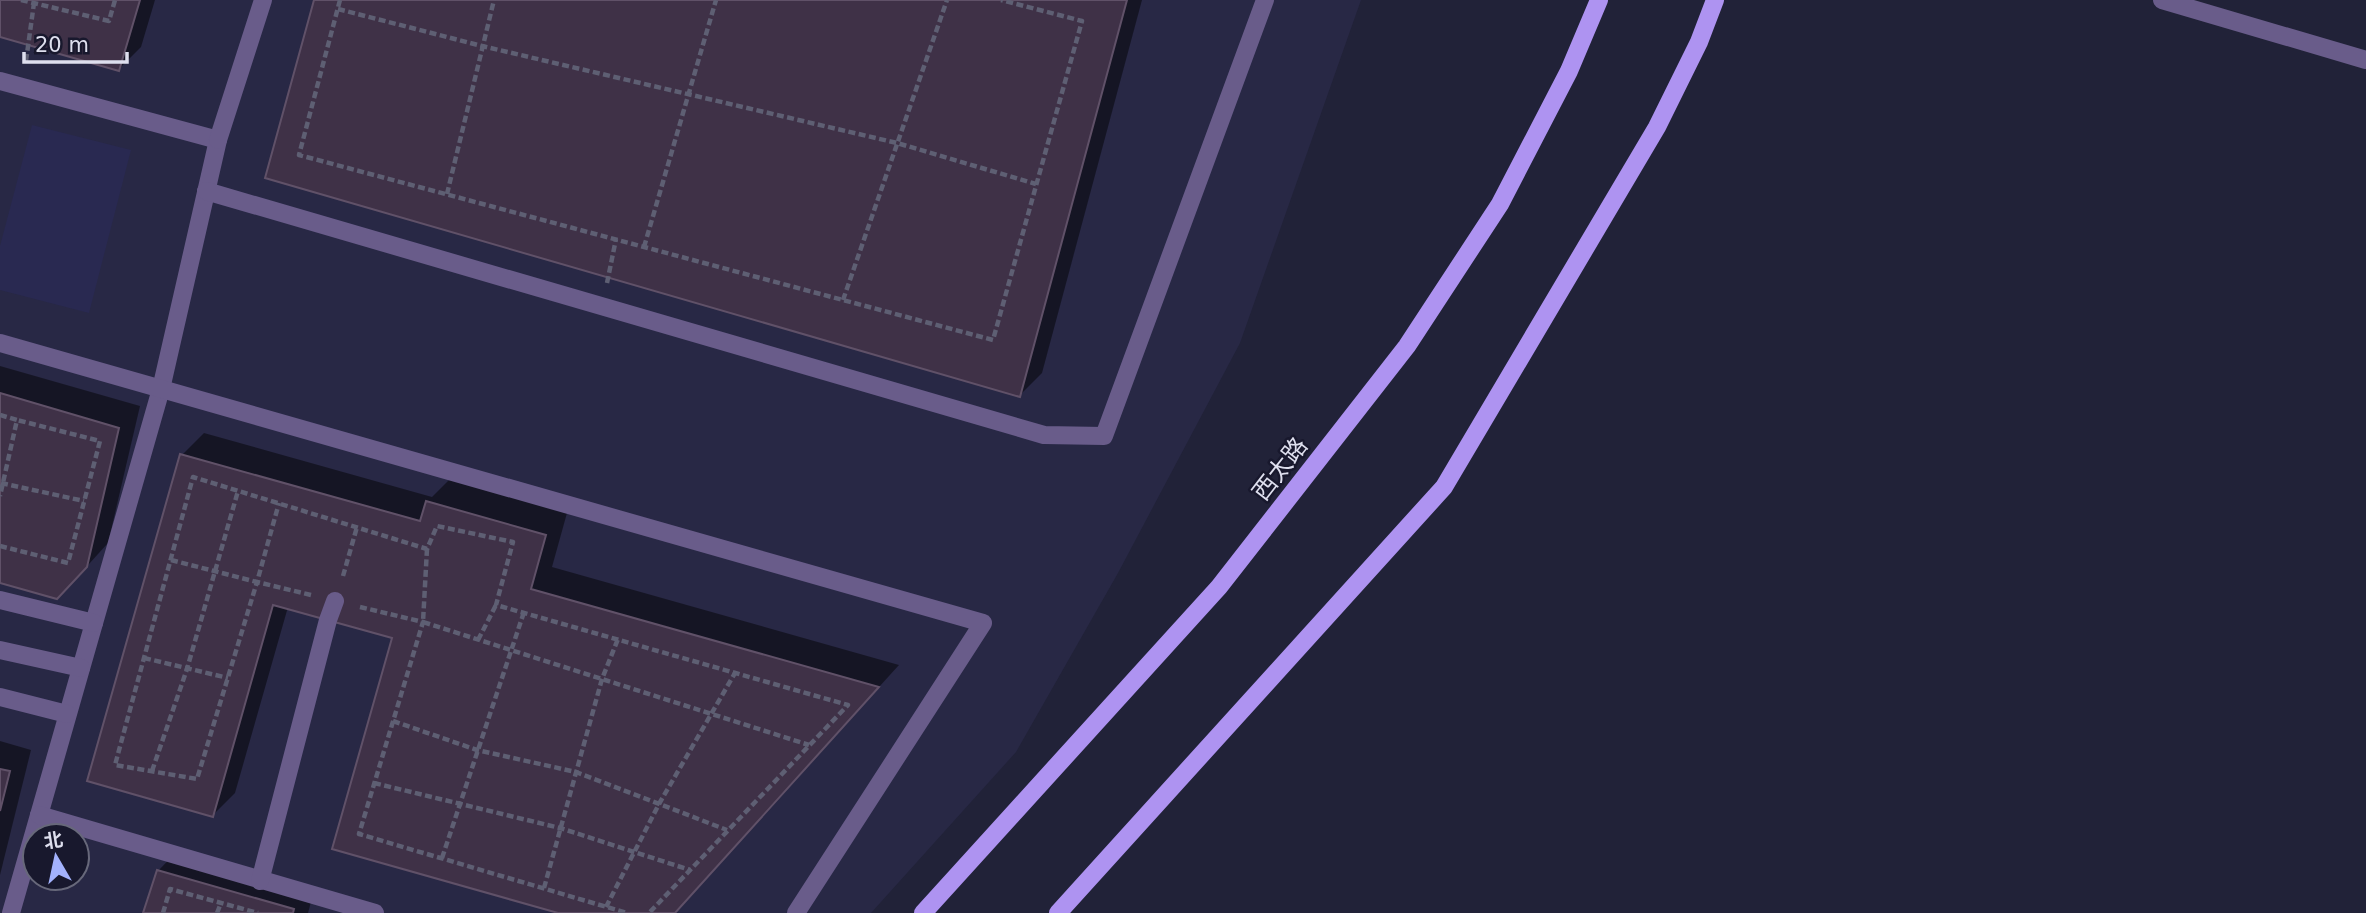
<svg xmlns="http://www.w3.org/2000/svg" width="2366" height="913" viewBox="0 0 2366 913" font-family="'DejaVu Sans','Noto Sans SC',sans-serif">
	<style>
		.built { fill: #282845; fill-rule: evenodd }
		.green { fill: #292951 }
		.shadow { fill: #0007 }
		.building { fill: #3f3147; stroke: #605168; stroke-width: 2 }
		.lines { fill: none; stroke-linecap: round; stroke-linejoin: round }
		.path { stroke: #5e5f73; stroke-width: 4.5; stroke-dasharray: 7 3.5; stroke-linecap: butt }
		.minor { stroke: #695c8a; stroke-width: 18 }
		.major { stroke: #ae93f1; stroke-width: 18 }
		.labels { text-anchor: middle; stroke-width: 5; stroke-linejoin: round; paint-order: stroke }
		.street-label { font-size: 24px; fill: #dedfee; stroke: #18182d }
	</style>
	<rect width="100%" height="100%" fill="#212238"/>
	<path class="built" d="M0 0H1361L1240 343 1118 573 1016 752 871 913H0ZM35 836H77V878H35Z"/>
	<polygon class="green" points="32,125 131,150 89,313 0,290 0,246"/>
	<g class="shadow">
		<polygon points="0,0 155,0 141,47 119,69 0,35"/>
		<polygon points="316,0 1142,0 1042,373 1020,395"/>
		<polygon points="0,366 140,406 108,543 79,575 0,581"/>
		<polygon points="204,433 432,497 450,479 567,513 552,567 899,665 674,913 565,913 394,637 288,607 235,793 213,815 182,455"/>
		<polygon points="0,741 31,750 0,875"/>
		<polygon points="180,848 315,887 308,913 145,913 158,871"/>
	</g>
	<g class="building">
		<polygon points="0,0 140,0 119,71 0,37"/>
		<polygon points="314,0 1127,0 1020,397 265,178"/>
		<polygon points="0,393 119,428 87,567 57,599 0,583"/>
		<polygon points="180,454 420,521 426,501 546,535 531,589 879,687 675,913 558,913 332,849 392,638 273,605 213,817 87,781"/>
		<polygon points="0,769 10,771 0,811"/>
		<polygon points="157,870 294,909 293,913 143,913"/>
	</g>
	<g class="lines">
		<g class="path">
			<polyline points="21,0 109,21 115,0"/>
			<polyline points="340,0 299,155 993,340 1082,21 1001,0"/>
			<polyline points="338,9 482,46 897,143 1036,184"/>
			<polyline points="26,61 34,3"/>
			<polyline points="447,194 494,0"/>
			<polyline points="644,247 716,0"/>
			<polyline points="607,283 616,239"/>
			<polyline points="843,300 947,0"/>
			<polyline points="0,415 17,420 0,496"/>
			<polyline points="1,483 84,501"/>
			<polyline points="0,546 68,563 100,441 17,420"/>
			<polyline points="427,549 423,622 809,745"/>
			<polyline points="171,560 257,582 279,503"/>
			<polyline points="343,576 357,527"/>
			<polyline points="311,595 257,582 197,779 115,765 193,477 427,549 437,526 513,542 496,605 848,705 649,913"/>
			<polyline points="360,607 423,622 359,834 627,913"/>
			<polyline points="478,640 496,605"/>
			<polyline points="144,658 228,678"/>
			<polyline points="393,721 477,750 576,772 727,830"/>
			<polyline points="152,771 187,669 238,491"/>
			<polyline points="374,783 560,828 690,870"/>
			<polyline points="442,858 524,612"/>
			<polyline points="544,888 602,679 618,639"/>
			<polyline points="606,907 659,804 735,673"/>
			<polyline points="163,913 170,889 258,913"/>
			<polyline points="217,913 221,903"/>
		</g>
		<g class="minor">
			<polyline points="2162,0 2366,60"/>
			<polyline points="0,81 218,140 161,389 11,913"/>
			<polyline points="218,140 263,0"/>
			<polyline points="206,191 1044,435 1104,436 1265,0"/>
			<polyline points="0,343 983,623 796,913"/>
			<polyline points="0,600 94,623"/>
			<polyline points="0,650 81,668"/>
			<polyline points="0,697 67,714"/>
			<polyline points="39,815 375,913"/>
			<polyline points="260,881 328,620 335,601"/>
		</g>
		<g class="major">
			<polyline points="923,913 1219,587 1407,346 1500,204 1569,71 1599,0"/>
			<polyline points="1058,913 1444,487 1657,127 1699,42 1715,0"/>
		</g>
	</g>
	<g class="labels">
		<g class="street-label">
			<text transform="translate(1280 469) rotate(-52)" y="8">西太路</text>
		</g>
	</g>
	<g transform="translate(56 857) rotate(351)"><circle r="33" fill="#18182d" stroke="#67687a" stroke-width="2"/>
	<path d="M0-5L12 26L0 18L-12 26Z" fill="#a3b2fd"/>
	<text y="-10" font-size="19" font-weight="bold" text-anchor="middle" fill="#dedfee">北</text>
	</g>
	<path d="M24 52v10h103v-10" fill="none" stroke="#dedfee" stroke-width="3.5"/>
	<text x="35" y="52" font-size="21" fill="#dedfee" stroke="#18182d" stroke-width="5" paint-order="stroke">20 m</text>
</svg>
